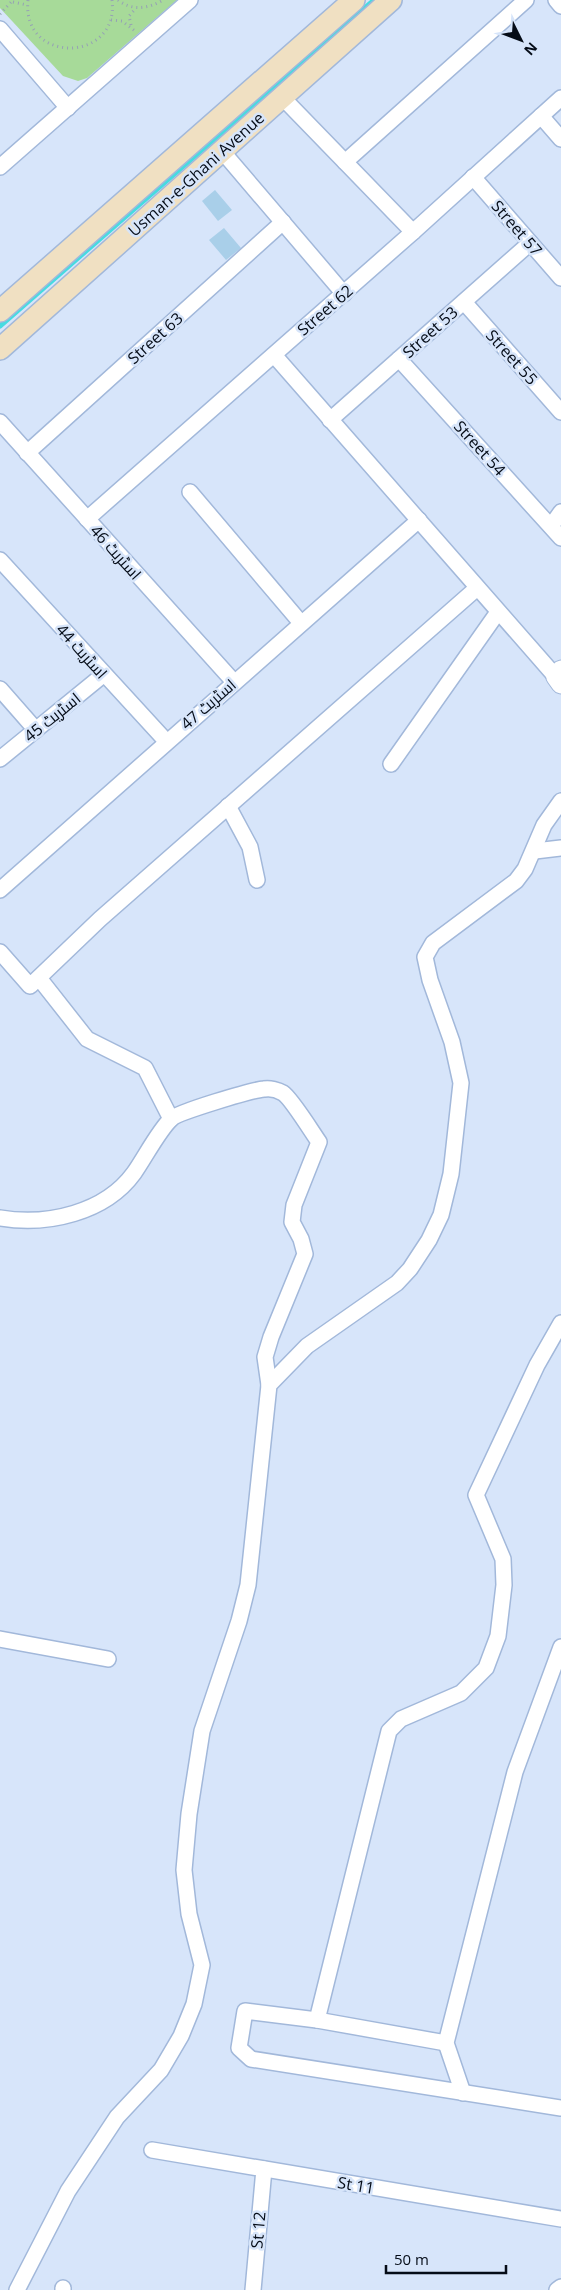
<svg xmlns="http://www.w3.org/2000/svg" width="561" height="2290" viewBox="0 0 561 2290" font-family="'Open Sans',Cairo,sans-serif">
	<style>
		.green { fill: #a7da99 }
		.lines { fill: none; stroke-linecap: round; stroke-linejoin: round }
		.stream { stroke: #46dbe1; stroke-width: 5 }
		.building { fill: #a9cfe9 }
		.minor-casing { stroke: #a2b8da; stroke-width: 18 }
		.tertiary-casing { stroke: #a2b8da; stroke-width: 21 }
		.secondary-casing { stroke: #a2b8da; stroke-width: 24 }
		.path { stroke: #96a2b4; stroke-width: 3; stroke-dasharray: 1 4; stroke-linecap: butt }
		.minor { stroke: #fff; stroke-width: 15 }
		.tertiary { stroke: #fff; stroke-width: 19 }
		.secondary { stroke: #f0e0c2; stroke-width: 21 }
		.labels { text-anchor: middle; stroke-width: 5; stroke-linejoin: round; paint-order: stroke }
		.street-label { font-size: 16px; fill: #050c17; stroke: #d7e5fa }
	</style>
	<rect width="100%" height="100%" fill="#d7e5fa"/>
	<polygon class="green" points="0,0 177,0 87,78 78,81 63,76 0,8"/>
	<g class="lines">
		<polyline class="stream" points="0,326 374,0"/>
	</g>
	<g class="building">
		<polygon points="215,190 232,210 218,221 202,201"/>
		<polygon points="224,228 241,248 226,260 209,240"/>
	</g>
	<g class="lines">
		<defs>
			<g id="minor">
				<polyline points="556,0 561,6"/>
				<polyline points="0,29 68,108"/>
				<polyline points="282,97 413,232"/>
				<polyline points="541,116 561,139"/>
				<polyline points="222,151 344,294"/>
				<polyline points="345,162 526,0"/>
				<polyline points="0,167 190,0"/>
				<polyline points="473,177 561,278"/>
				<polyline points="464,302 561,412"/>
				<polyline points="274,355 556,677"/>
				<polyline points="399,359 561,538"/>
				<polyline points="330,420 530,243"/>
				<polyline points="0,422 234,682"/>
				<polyline points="27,453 283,222"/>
				<polyline points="190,492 301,623"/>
				<polyline points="87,519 413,232 561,98"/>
				<polyline points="551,526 561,512"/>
				<polyline points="0,560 166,741"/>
				<polyline points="0,689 36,730"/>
				<polyline points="0,759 103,675"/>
				<polyline points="391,764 498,612"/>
				<polyline points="228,806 250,847 257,880"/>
				<polyline points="535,851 561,848"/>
				<polyline points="0,890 419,520"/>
				<polyline points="0,952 30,986 100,919 477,588"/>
				<polyline points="39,978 87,1039 145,1068 171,1119"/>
				<path d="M0 1218C47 1226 105 1213 134 1173 144 1159 159 1130 171 1119 178 1112 252 1090 264 1089 270 1088 278 1090 283 1093 291 1098 312 1132 319 1142L294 1205 292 1222 301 1239 305 1254 271 1337 265 1357 269 1385"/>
				<polyline points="0,1639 108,1659"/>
				<polyline points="317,2020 389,1731 401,1719 461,1693 486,1668 498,1636 504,1585 503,1559 476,1495 537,1365 561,1323"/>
				<polyline points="446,2043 317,2020 245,2011 239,2048 251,2059 561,2108"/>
				<polyline points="463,2093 446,2043 515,1772 561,1647"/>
				<polyline points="152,2150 561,2219"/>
				<polyline points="63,2288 63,2290"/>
				<polyline points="17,2290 68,2191 117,2117 161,2070 181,2036 194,2004 202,1965 189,1914 184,1870 189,1814 202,1731 239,1621 248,1585 269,1385 307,1346 397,1283 410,1269 429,1240 441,1215 451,1174 461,1083 452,1042 430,980 425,957 433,943 516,881 525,869 544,825 561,801"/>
				<polyline points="253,2290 264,2169"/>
				<polyline points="557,2290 561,2287"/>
			</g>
			<polyline id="tertiary" points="561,670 556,677 561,684"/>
			<g id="secondary">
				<polyline points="0,311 354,0"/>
				<polyline points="0,349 391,0"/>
			</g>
		</defs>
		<use href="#minor" class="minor-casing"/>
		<use href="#tertiary" class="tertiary-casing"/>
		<use href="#secondary" class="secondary-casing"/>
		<g class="path">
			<path d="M28 0C21 65 120 63 112 0"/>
			<path d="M118 0C132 11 148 9 163 0"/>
			<polyline points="13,2 27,5"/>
			<polyline points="0,14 13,0"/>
			<polyline points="111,20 122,21 135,31"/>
			<polyline points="131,25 129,16 136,8"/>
		</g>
		<use href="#minor" class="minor"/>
		<use href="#tertiary" class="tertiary"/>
		<use href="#secondary" class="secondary"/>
	</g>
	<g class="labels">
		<g class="street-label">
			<text transform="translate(196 174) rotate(-42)" y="6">Usman-e-Ghani Avenue</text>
			<text transform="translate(517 228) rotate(49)" y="6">Street 57</text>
			<text transform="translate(325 310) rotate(-41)" y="6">Street 62</text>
			<text transform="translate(430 332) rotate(-42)" y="6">Street 53</text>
			<text transform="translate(155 338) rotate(-42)" y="6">Street 63</text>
			<text transform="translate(512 357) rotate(48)" y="6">Street 55</text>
			<text transform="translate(480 448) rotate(48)" y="6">Street 54</text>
			<text transform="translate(116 552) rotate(48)" y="6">اسٹریٹ 46</text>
			<text transform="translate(82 651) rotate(48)" y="6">اسٹریٹ 44</text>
			<text transform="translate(208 704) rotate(-41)" y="6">اسٹریٹ 47</text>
			<text transform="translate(52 717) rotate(-39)" y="6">اسٹریٹ 45</text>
			<text transform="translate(356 2185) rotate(10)" y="6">St 11</text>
			<text transform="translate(258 2230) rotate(-85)" y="6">St 12</text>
		</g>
	</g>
	<g transform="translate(521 40) rotate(132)" stroke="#d7e5fa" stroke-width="4" paint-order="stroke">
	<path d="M0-4L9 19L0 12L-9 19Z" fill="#050c17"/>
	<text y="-8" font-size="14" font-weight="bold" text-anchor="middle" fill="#050c17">N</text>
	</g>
	<path d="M386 2265v8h120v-8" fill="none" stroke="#050c17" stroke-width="2.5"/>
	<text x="394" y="2265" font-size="15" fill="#050c17" stroke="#d7e5fa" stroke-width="4" paint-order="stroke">50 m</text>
</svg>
